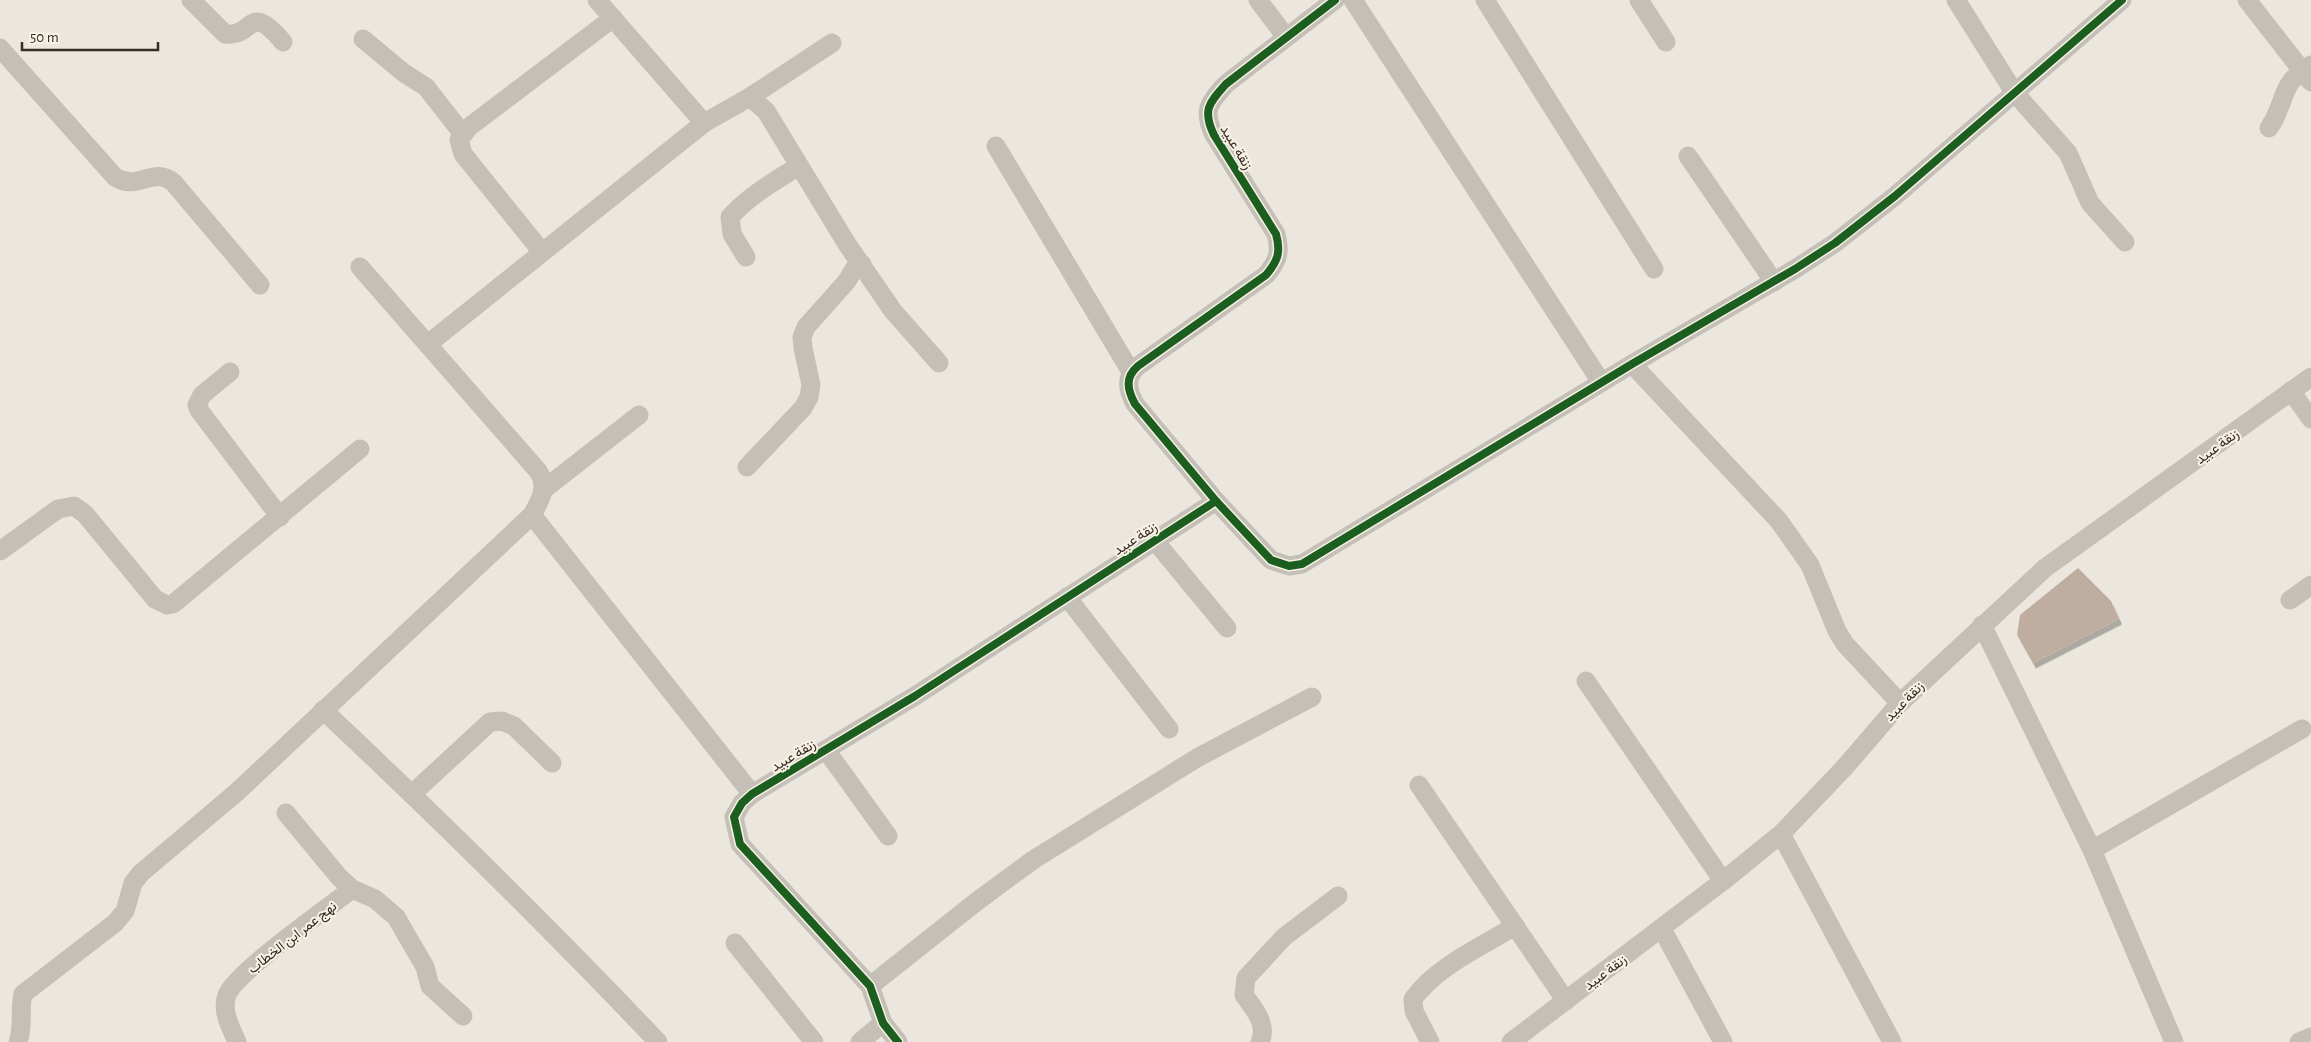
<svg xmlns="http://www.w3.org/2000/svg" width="2311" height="1042" viewBox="0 0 2311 1042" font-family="'Alegreya Sans',Vazirmatn,sans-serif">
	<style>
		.building { fill: #bfad9f; filter: url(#shadow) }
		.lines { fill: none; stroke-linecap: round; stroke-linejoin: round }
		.street { stroke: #c4bfb7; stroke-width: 19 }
		.cycleway-casing { stroke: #f9f2e4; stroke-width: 11 }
		.cycleway { stroke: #1b5e20; stroke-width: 8 }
		.labels { text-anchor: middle; stroke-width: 4; stroke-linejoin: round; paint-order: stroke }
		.street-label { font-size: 14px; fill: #342c26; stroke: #f9f2e4 }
	</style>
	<defs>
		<filter id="shadow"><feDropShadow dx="3" dy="5.5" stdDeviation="0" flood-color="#0004"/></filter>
	</defs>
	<rect width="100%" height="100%" fill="#ebe7de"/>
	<polygon class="building" points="2078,568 2111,601 2119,619 2033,663 2017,635 2020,615"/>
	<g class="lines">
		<g class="street">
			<path d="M191 0 225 34C254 38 248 0 283 42"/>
			<polyline points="597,0 704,123"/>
			<polyline points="1258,0 1286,37"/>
			<polyline points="1353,0 1601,382"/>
			<polyline points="1485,0 1654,269"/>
			<polyline points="1639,0 1666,42"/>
			<polyline points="1956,0 2014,92 2068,153 2090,203 2125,242"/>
			<polyline points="2247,0 2311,82"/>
			<polyline points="363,39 404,73 426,87 462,133"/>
			<path d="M0 48 115 177C138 192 152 166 173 182L260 285"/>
			<polyline points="750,97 832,43"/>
			<path d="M2269 128C2288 100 2278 84 2311 65"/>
			<polyline points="996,146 1131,372"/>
			<polyline points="1688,156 1774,282"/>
			<polyline points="542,252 463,154 459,140 469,127 613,18"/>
			<path d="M746 257 732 234 730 217C750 195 775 181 799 166"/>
			<polyline points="428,344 704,123 750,97 766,111 847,244 893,311 939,363"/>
			<polyline points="1632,364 1779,521 1810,565 1837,631 1845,644 1900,703"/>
			<polyline points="230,372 202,395 197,405 199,410 280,517"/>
			<polyline points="2291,391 2311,419"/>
			<polyline points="747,467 803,408 809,397 811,385 803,348 802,337 806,327 847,281 854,269 862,264"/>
			<polyline points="543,490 639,415"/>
			<polyline points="1216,501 1271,560 1289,566 1302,564 1632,364 1795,269 1835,243 1895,196 2122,0"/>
			<polyline points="532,515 752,794"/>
			<polyline points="1155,541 1227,628"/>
			<polyline points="0,551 58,509 74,506 85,514 155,599 167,605 173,604 360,449"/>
			<polyline points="1067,597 1169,729"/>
			<polyline points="2290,600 2311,585"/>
			<polyline points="1982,625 2092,850 2174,1042"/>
			<polyline points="1586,681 1723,881"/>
			<path d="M323 710C438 818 550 928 658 1042"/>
			<polyline points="826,750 888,836"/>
			<polyline points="1419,785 1566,1001"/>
			<polyline points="412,794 490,722 502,721 514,726 552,763"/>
			<polyline points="286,813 339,877 352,889 375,899 396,917 425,967 430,986 463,1016"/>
			<polyline points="1781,834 1892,1042"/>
			<polyline points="2092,850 2302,729"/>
			<polyline points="1662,929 1723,1042"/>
			<polyline points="735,943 814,1042"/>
			<polyline points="870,986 976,902 1033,860 1197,758 1312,697"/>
			<path d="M18 1042C24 1026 19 1010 23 994L115 923 125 911 133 883 141 873 237 792 532 515C540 501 549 486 538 471L360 267"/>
			<path d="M237 1042C231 1028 221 1011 227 995 236 972 328 908 352 889"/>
			<polyline points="860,1042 883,1023"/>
			<path d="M898 1042 883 1023 870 986 740 844 734 817 742 803 752 794 915 696 1216 501 1135 404C1127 389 1125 377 1138 366L1266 275C1278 261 1281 252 1276 234L1214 135C1202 110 1209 103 1226 84L1335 0"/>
			<path d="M1260 1042C1268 1024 1254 1009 1244 995L1246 978 1284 937 1338 896"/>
			<path d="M1430 1042 1414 1011 1413 999C1437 966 1481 947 1515 926"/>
			<polyline points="1511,1042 1723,881 1781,834 1845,767 1900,703 2045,568 2311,377"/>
			<polyline points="2299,1042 2311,1037"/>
		</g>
		<defs>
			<g id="cycleway">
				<polyline points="1216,501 1271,560 1289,566 1302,564 1632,364 1795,269 1835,243 1895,196 2122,0"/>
				<path d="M898 1042 883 1023 870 986 740 844 734 817 742 803 752 794 915 696 1216 501 1135 404C1127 389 1125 377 1138 366L1266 275C1278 261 1281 252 1276 234L1214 135C1202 110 1209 103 1226 84L1335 0"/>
			</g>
		</defs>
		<use href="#cycleway" class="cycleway-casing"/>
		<use href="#cycleway" class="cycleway"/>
	</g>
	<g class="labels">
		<g class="street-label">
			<text transform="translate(1237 147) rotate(59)" y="5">زنقة عبيد</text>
			<text transform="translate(2217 446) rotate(-36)" y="5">زنقة عبيد</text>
			<text transform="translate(1135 538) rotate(-33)" y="5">زنقة عبيد</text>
			<text transform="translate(1904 701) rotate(-46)" y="5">زنقة عبيد</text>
			<text transform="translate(793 755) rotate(-31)" y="5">زنقة عبيد</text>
			<text transform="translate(292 937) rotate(-38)" y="5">نهج عمر ابن الخطاب</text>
			<text transform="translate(1605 972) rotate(-37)" y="5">زنقة عبيد</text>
		</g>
	</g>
	<path d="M22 42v8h136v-8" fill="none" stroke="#342c26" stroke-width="2.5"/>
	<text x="30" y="42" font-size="15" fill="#342c26" stroke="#f9f2e4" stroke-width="4" paint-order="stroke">50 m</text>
</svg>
